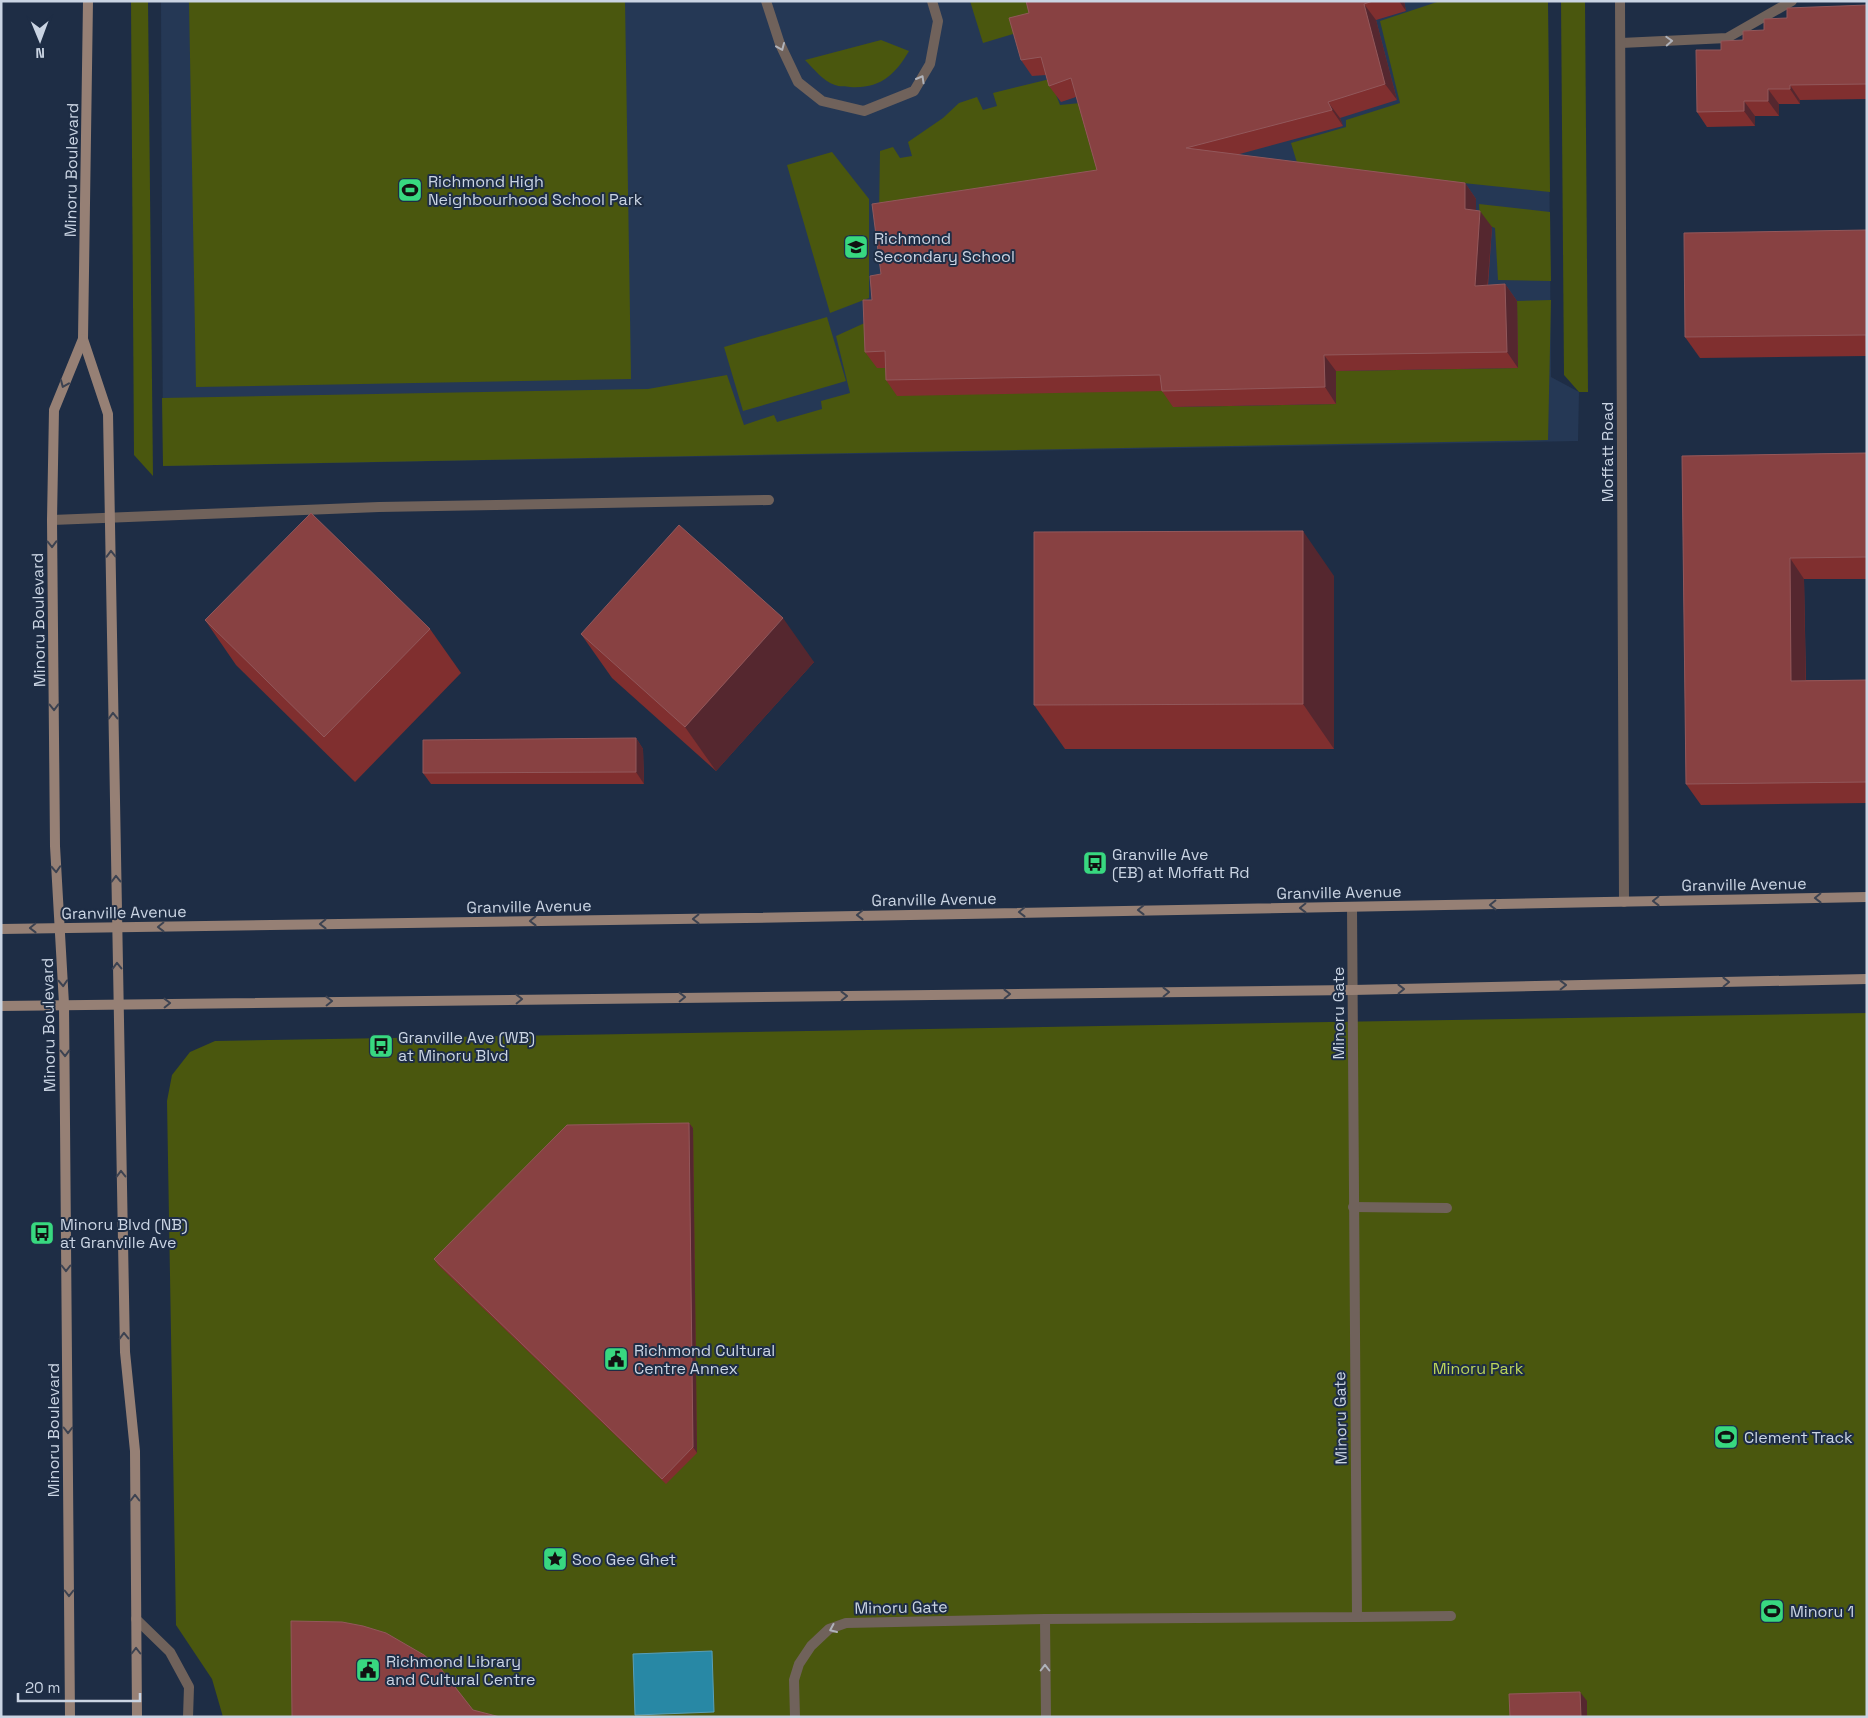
<svg xmlns="http://www.w3.org/2000/svg" width="1868" height="1718" viewBox="0 0 1868 1718" font-family="'Space Grotesk',sans-serif">
	<style>
		.built { fill: #253855 }
		.green { fill: #4a570e }
		.water { fill: #2888a5; stroke: #599fb8 }
		.lines { fill: none; stroke-linecap: round; stroke-linejoin: round }
		.lane { stroke: #70625b; stroke-width: 10 }
		.street { stroke: #70625b; stroke-width: 10 }
		.secondary { stroke: #968075; stroke-width: 10 }
		.wall { fill: #802f2f }
		.shaded-wall { fill: #55272f }
		.building { fill: #884142; stroke: #92585b }
		.oneway { stroke: #afb2ba }
		.oneway2 { stroke: #3c4251 }
		.labels { text-anchor: middle; stroke-width: 4; stroke-linejoin: round; paint-order: stroke }
		.street-label { font-size: 16px; fill: #cad4e3; stroke: #1e2d45 }
		.poi-label { font-size: 16px; fill: #cad4e3; stroke: #1e2d45; text-anchor: start }
		.park-label { font-size: 16px; fill: #bcd55b; stroke: #1e2d45 }
	</style>
	<rect width="100%" height="100%" fill="#1e2d45"/>
	<polygon class="built" points="161,1 1548,1 1551,377 1579,392 1578,441 163,466"/>
	<g class="green">
		<polygon points="131,1 148,1 153,476 134,455"/>
		<polygon points="189,1 625,1 631,379 196,387"/>
		<polygon points="970,1 1029,1 1036,27 983,43"/>
		<polygon points="1440,1 1548,1 1550,192 1298,166 1291,143 1346,127 1346,120 1400,103 1380,21"/>
		<polygon points="1561,1 1585,1 1588,392 1579,392 1564,375"/>
		<path d="M881 40 909 51C895 75 880 89 850 87 846 86 839 87 835 85 823 81 814 69 805 60Z"/>
		<polygon points="1050,79 1060,105 1080,103 1111,182 879,218 880,151 893,147 900,158 912,156 908,142 943,118 959,103 977,97 983,110 997,106 993,93"/>
		<polygon points="832,152 869,199 869,298 830,313 787,165"/>
		<polygon points="1479,204 1550,212 1551,281 1498,280 1495,228 1480,222"/>
		<polygon points="1551,300 1548,440 163,466 162,398 648,389 727,375 744,425 774,415 777,422 822,409 821,401 850,393 836,336 869,321 897,367 1172,391 1173,407 1336,404 1336,371 1518,368 1517,301"/>
		<polygon points="827,317 846,381 743,411 724,347"/>
		<polygon points="1867,1013 1867,1717 223,1717 212,1679 176,1625 167,1101 172,1075 190,1052 215,1041"/>
	</g>
	<polygon class="water" points="712,1651 714,1712 635,1715 633,1654"/>
	<g class="lines">
		<g class="lane">
			<polyline points="766,1 780,44 798,82 822,101 864,111 914,91 930,64 938,21 932,1"/>
			<polyline points="1621,43 1727,38 1792,1"/>
			<polyline points="52,520 379,507 769,500"/>
			<polyline points="1353,1207 1447,1208"/>
			<polyline points="1357,1617 1451,1616"/>
			<polyline points="136,1619 170,1652 189,1687 188,1717"/>
			<polyline points="1045,1619 1046,1717"/>
			<polyline points="795,1717 794,1680 799,1664 811,1646 829,1629 846,1623 1045,1619 1357,1617 1352,907"/>
		</g>
		<polyline class="street" points="1620,1 1624,902"/>
		<g class="secondary">
			<polyline points="88,1 83,339 108,414 125,1352 135,1451 137,1717"/>
			<polyline points="1,929 745,918 1867,897"/>
			<polyline points="1,1006 1352,990 1867,979"/>
			<polyline points="70,1717 64,1004 55,846 52,520 54,410 83,339"/>
		</g>
	</g>
	<g class="wall">
		<polygon points="1026,1 1404,1 1406,11 1376,20 1397,100 1340,118 1343,126 1236,155 1465,183 1476,199 1476,210 1492,227 1488,286 1505,284 1517,301 1518,368 1336,371 1336,404 1173,407 1162,391 897,396 886,380 886,368 877,368 865,352 872,300 881,274 1097,170 1076,97 1061,102 1049,86 1046,75 1032,76 1021,60 1029,13"/>
		<polygon points="1867,5 1867,99 1800,100 1800,104 1779,104 1779,116 1755,116 1755,126 1707,127 1697,112 1721,50 1764,30 1787,18"/>
		<polygon points="1867,230 1866,356 1700,358 1685,337"/>
		<polygon points="1867,453 1867,579 1804,579 1806,680 1867,680 1867,803 1701,805 1686,784 1682,456"/>
		<polygon points="1334,576 1334,749 1065,749 1034,705"/>
		<polygon points="205,620 430,629 461,673 355,782 236,665"/>
		<polygon points="581,634 814,662 716,771 612,678"/>
		<polygon points="636,738 643,749 644,784 431,784 423,773"/>
		<polygon points="689,1123 693,1128 697,1453 666,1484 438,1265 434,1259"/>
	</g>
	<g class="shaded-wall">
		<polygon points="1399,1 1404,1 1406,11"/>
		<polygon points="1364,4 1376,20 1397,100 1385,84"/>
		<polygon points="1790,85 1800,100 1800,104 1790,89"/>
		<polygon points="1768,89 1779,104 1779,116 1768,101"/>
		<polygon points="1744,101 1755,116 1755,126 1744,111"/>
		<polygon points="1328,102 1340,118 1343,126 1332,110"/>
		<polygon points="1465,183 1476,199 1476,225 1465,209"/>
		<polygon points="1480,211 1492,227 1486,303 1475,286"/>
		<polygon points="1505,284 1517,301 1518,368 1507,352"/>
		<polygon points="1324,355 1336,371 1336,404 1325,387"/>
		<polygon points="1303,531 1334,576 1334,749 1303,704"/>
		<polygon points="1790,558 1804,579 1806,702 1791,681"/>
		<polygon points="783,618 814,662 716,771 685,727"/>
		<polygon points="636,738 643,749 644,784 636,772"/>
		<polygon points="689,1123 693,1128 697,1453 693,1447"/>
		<polygon points="1580,1692 1587,1701 1587,1717 1581,1717"/>
	</g>
	<g class="building">
		<polygon points="1026,1 1373,1 1364,4 1385,84 1328,102 1332,110 1186,148 1465,183 1465,209 1480,211 1475,286 1505,284 1507,352 1324,355 1325,387 1162,391 1160,375 886,380 885,351 865,352 863,300 872,300 870,276 881,274 872,204 1097,170 1071,78 1049,86 1041,57 1021,60 1009,18 1029,13"/>
		<polygon points="1867,5 1867,84 1790,85 1790,89 1768,89 1768,101 1744,101 1744,111 1697,112 1696,50 1721,50 1721,41 1743,40 1743,31 1764,30 1764,19 1787,18 1787,8"/>
		<polygon points="1867,230 1867,390 1866,335 1685,337 1684,233"/>
		<polygon points="1867,453 1867,557 1790,558 1791,681 1867,680 1867,782 1686,784 1682,456"/>
		<polygon points="311,513 430,629 324,737 205,620"/>
		<polygon points="679,525 783,618 685,727 581,634"/>
		<polygon points="1303,531 1303,704 1034,705 1034,532"/>
		<polygon points="636,738 636,772 423,773 423,740"/>
		<polygon points="689,1123 693,1447 662,1479 434,1259 567,1125"/>
		<polygon points="291,1621 342,1622 363,1626 386,1633 424,1655 441,1669 473,1710 500,1717 292,1717"/>
		<polygon points="1580,1692 1581,1717 1510,1717 1509,1694"/>
	</g>
	<defs><path id="oneway-chevron" d="M-2-3.5L2.5 0L-2 3.5" fill="none" stroke-width="1.6" stroke-linecap="round" stroke-linejoin="round" transform="scale(1.25)"/></defs>
	<g class="oneway">
		<use href="#oneway-chevron" transform="translate(1669 41) rotate(-3)"/>
		<use href="#oneway-chevron" transform="translate(781 47) rotate(67)"/>
		<use href="#oneway-chevron" transform="translate(921 79) rotate(-60)"/>
		<use href="#oneway-chevron" transform="translate(833 1629) rotate(156)"/>
		<use href="#oneway-chevron" transform="translate(1045 1668) rotate(-90)"/>
	</g>
	<g class="oneway2">
		<use href="#oneway-chevron" transform="translate(64 384) rotate(113)"/>
		<use href="#oneway-chevron" transform="translate(52 544) rotate(89)"/>
		<use href="#oneway-chevron" transform="translate(111 554) rotate(-91)"/>
		<use href="#oneway-chevron" transform="translate(54 707) rotate(89)"/>
		<use href="#oneway-chevron" transform="translate(113 716) rotate(-91)"/>
		<use href="#oneway-chevron" transform="translate(56 869) rotate(87)"/>
		<use href="#oneway-chevron" transform="translate(116 879) rotate(-91)"/>
		<use href="#oneway-chevron" transform="translate(1818 898) rotate(179)"/>
		<use href="#oneway-chevron" transform="translate(1656 901) rotate(179)"/>
		<use href="#oneway-chevron" transform="translate(1493 905) rotate(179)"/>
		<use href="#oneway-chevron" transform="translate(1303 908) rotate(179)"/>
		<use href="#oneway-chevron" transform="translate(1141 910) rotate(179)"/>
		<use href="#oneway-chevron" transform="translate(1022 912) rotate(179)"/>
		<use href="#oneway-chevron" transform="translate(860 915) rotate(179)"/>
		<use href="#oneway-chevron" transform="translate(696 919) rotate(179)"/>
		<use href="#oneway-chevron" transform="translate(533 921) rotate(179)"/>
		<use href="#oneway-chevron" transform="translate(323 924) rotate(179)"/>
		<use href="#oneway-chevron" transform="translate(161 927) rotate(179)"/>
		<use href="#oneway-chevron" transform="translate(33 928) rotate(179)"/>
		<use href="#oneway-chevron" transform="translate(117 966) rotate(-91)"/>
		<use href="#oneway-chevron" transform="translate(1726 982) rotate(-1)"/>
		<use href="#oneway-chevron" transform="translate(63 983) rotate(87)"/>
		<use href="#oneway-chevron" transform="translate(1563 985) rotate(-1)"/>
		<use href="#oneway-chevron" transform="translate(1401 989) rotate(-1)"/>
		<use href="#oneway-chevron" transform="translate(1166 992) rotate(-1)"/>
		<use href="#oneway-chevron" transform="translate(1007 994) rotate(-1)"/>
		<use href="#oneway-chevron" transform="translate(844 996) rotate(-1)"/>
		<use href="#oneway-chevron" transform="translate(682 997) rotate(-1)"/>
		<use href="#oneway-chevron" transform="translate(519 999) rotate(-1)"/>
		<use href="#oneway-chevron" transform="translate(329 1001) rotate(-1)"/>
		<use href="#oneway-chevron" transform="translate(167 1003) rotate(-1)"/>
		<use href="#oneway-chevron" transform="translate(65 1053) rotate(89)"/>
		<use href="#oneway-chevron" transform="translate(121 1174) rotate(-91)"/>
		<use href="#oneway-chevron" transform="translate(66 1268) rotate(90)"/>
		<use href="#oneway-chevron" transform="translate(124 1336) rotate(-91)"/>
		<use href="#oneway-chevron" transform="translate(68 1430) rotate(90)"/>
		<use href="#oneway-chevron" transform="translate(135 1498) rotate(-90)"/>
		<use href="#oneway-chevron" transform="translate(69 1593) rotate(90)"/>
		<use href="#oneway-chevron" transform="translate(136 1651) rotate(-90)"/>
	</g>
	<defs>
		<symbol id="stadium-square" viewBox="-11 -11 22 22"><rect x="-9" y="-9" width="18" height="18" rx="4" fill="#38d880" stroke="#1e2d45"/><path d="M0-5a6.5 5 0 1 0 0 10a6.5 5 0 1 0 0-10ZM-3.5-1.8h7v3.6h-7Z" fill="#111"/></symbol>
		<symbol id="school-square" viewBox="-11 -11 22 22"><rect x="-9" y="-9" width="18" height="18" rx="4" fill="#38d880" stroke="#1e2d45"/><path d="M0-5L7-2L0 1L-7-2ZM-4 1L0 2.5L4 1V4Q0 6-4 4Z" fill="#111"/></symbol>
		<symbol id="bus-square" viewBox="-11 -11 22 22"><rect x="-9" y="-9" width="18" height="18" rx="4" fill="#38d880" stroke="#1e2d45"/><path d="M-5-6H5V4H4V6H2V4H-2V6H-4V4H-5ZM-3.5-4V0h7V-4ZM-3.5 1.2v1.5H-2V1.2ZM2 1.2v1.5H3.5V1.2Z" fill="#111"/></symbol>
		<symbol id="civic-square" viewBox="-11 -11 22 22"><rect x="-9" y="-9" width="18" height="18" rx="4" fill="#38d880" stroke="#1e2d45"/><path d="M-.6-6.5H3V-4.5H.6V-3L4-1V1h2V6H-6V1h2V-1L-.6-3ZM-1.2 2.5V6h2.4V2.5Z" fill="#111"/></symbol>
		<symbol id="sight-square" viewBox="-11 -11 22 22"><rect x="-9" y="-9" width="18" height="18" rx="4" fill="#38d880" stroke="#1e2d45"/><path d="M0-6L1.8-2.2L6-1.7L2.9 1.2L3.7 5.4L0 3.3L-3.7 5.4L-2.9 1.2L-6-1.7L-1.8-2.2Z" fill="#111"/></symbol>
	</defs>
	<g fill-rule="evenodd">
		<use href="#stadium-square" x="396" y="176" width="28" height="28"/>
		<use href="#school-square" x="842" y="233" width="28" height="28"/>
		<use href="#bus-square" x="1081" y="849" width="28" height="28"/>
		<use href="#bus-square" x="367" y="1032" width="28" height="28"/>
		<use href="#bus-square" x="28" y="1219" width="28" height="28"/>
		<use href="#civic-square" x="602" y="1345" width="28" height="28"/>
		<use href="#stadium-square" x="1712" y="1423" width="28" height="28"/>
		<use href="#sight-square" x="541" y="1545" width="28" height="28"/>
		<use href="#stadium-square" x="1758" y="1597" width="28" height="28"/>
		<use href="#civic-square" x="354" y="1656" width="28" height="28"/>
	</g>
	<g class="labels">
		<g class="street-label">
			<text transform="translate(71 170) rotate(-89)" y="6">Minoru Boulevard</text>
			<text transform="translate(1607 452) rotate(-90)" y="6">Moffatt Road</text>
			<text transform="translate(38 620) rotate(-91)" y="6">Minoru Boulevard</text>
			<text transform="translate(1744 884) rotate(-1)" y="6">Granville Avenue</text>
			<text transform="translate(1339 892) rotate(-1)" y="6">Granville Avenue</text>
			<text transform="translate(934 899) rotate(-1)" y="6">Granville Avenue</text>
			<text transform="translate(529 906) rotate(-1)" y="6">Granville Avenue</text>
			<text transform="translate(124 912) rotate(-1)" y="6">Granville Avenue</text>
			<text transform="translate(1338 1013) rotate(-90)" y="6">Minoru Gate</text>
			<text transform="translate(48 1025) rotate(-91)" y="6">Minoru Boulevard</text>
			<text transform="translate(1340 1418) rotate(-91)" y="6">Minoru Gate</text>
			<text transform="translate(53 1430) rotate(-90)" y="6">Minoru Boulevard</text>
			<text transform="translate(901 1607) rotate(-1)" y="6">Minoru Gate</text>
		</g>
		<g class="poi-label">
			<text x="428" y="187">Richmond High<tspan x="428" dy="18">Neighbourhood School Park</tspan></text>
			<text x="874" y="244">Richmond<tspan x="874" dy="18">Secondary School</tspan></text>
			<text x="1112" y="860">Granville Ave<tspan x="1112" dy="18">(EB) at Moffatt Rd</tspan></text>
			<text x="398" y="1043">Granville Ave (WB)<tspan x="398" dy="18">at Minoru Blvd</tspan></text>
			<text x="60" y="1230">Minoru Blvd (NB)<tspan x="60" dy="18">at Granville Ave</tspan></text>
			<text x="634" y="1356">Richmond Cultural<tspan x="634" dy="18">Centre Annex</tspan></text>
			<text x="1744" y="1443">Clement Track</text>
			<text x="572" y="1565">Soo Gee Ghet</text>
			<text x="1790" y="1617">Minoru 1</text>
			<text x="386" y="1667">Richmond Library<tspan x="386" dy="18">and Cultural Centre</tspan></text>
		</g>
		<g class="park-label">
			<text x="1478" y="1374">Minoru Park</text>
		</g>
	</g>
	<rect width="1868" height="1718" fill="none" stroke="#cad4e3" stroke-width="5"/>
	<g transform="translate(40 40) rotate(179)" stroke="#1e2d45" stroke-width="4" paint-order="stroke">
	<path d="M0-4L9 19L0 12L-9 19Z" fill="#cad4e3"/>
	<text y="-8" font-size="14" font-weight="bold" text-anchor="middle" fill="#cad4e3">N</text>
	</g>
	<path d="M18 1693v8h122v-8" fill="none" stroke="#cad4e3" stroke-width="2.5"/>
	<text x="25" y="1693" font-size="15" fill="#cad4e3" stroke="#1e2d45" stroke-width="4" paint-order="stroke">20 m</text>
</svg>
